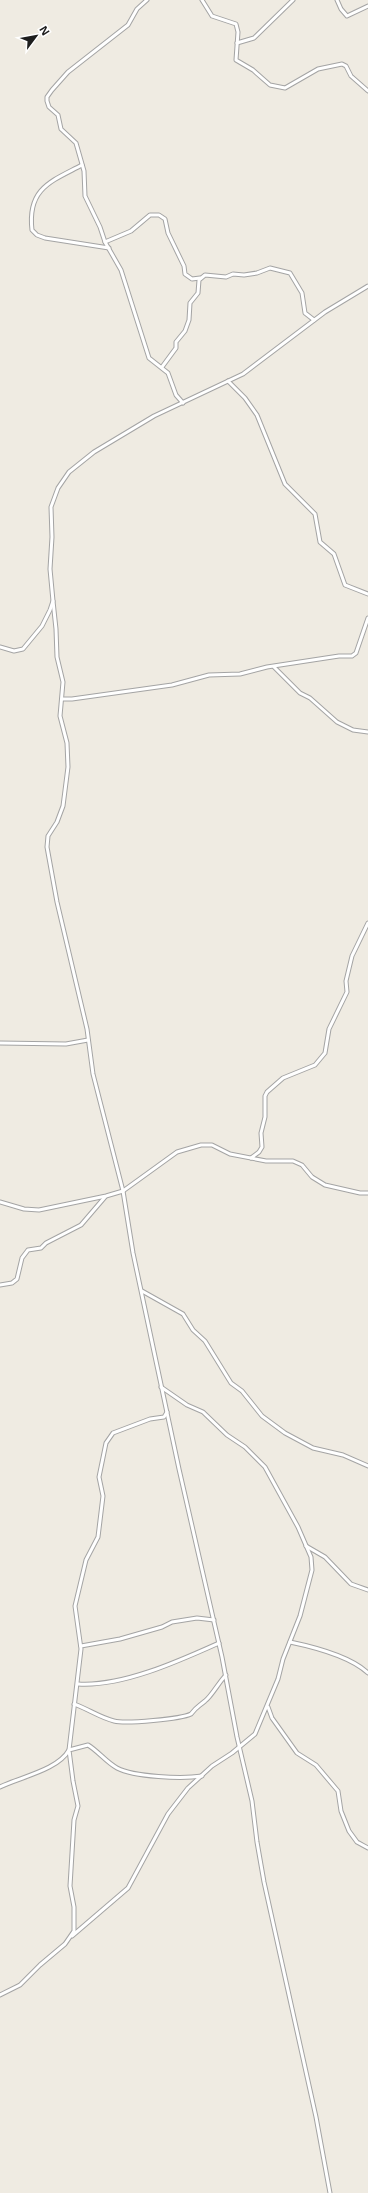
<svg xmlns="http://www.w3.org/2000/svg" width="368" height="2193" viewBox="0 0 368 2193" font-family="'Open Sans',sans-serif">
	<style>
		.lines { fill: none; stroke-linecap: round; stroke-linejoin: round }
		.minor-casing { stroke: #a4a4a4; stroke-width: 5 }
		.minor { stroke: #fff; stroke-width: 3 }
	</style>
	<rect width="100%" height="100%" fill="#efebe2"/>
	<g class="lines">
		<defs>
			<g id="minor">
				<polyline points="147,0 137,9 128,25 68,72 52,90 47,97 47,101 49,107 58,115 61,129 76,143 84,171 85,196 100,227 105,242 121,270 149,358 168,373 176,395 183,403"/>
				<polyline points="202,0 212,16 236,24 238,32 236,60 253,70 270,85 285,88 318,69 342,64 346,66 351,76 368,91"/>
				<polyline points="337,0 341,9 347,16 368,6"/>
				<polyline points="237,43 254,38 293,0"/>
				<path d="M82 165C52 181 27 188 32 230L37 235 45 238 109 248"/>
				<polyline points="105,242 131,231 150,215 159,215 165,219 168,233 184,266 185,274 192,279 200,278"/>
				<polyline points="162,367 176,348 176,342 185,331 189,320 190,303 198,293 199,280 205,275 226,277 233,274 244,275 257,273 270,268 290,273 302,293 305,313 314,320"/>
				<polyline points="228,381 245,398 257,415 285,484 315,514 320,542 334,554 345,585 368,594"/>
				<polyline points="53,601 56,629 57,657 63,682 60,716 67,743 68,767 63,806 57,822 48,836 47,847 57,902 87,1029 93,1074 123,1191 133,1253 179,1469 222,1657 237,1737 252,1801 257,1842 264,1882 316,2117 330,2193"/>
				<polyline points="0,647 14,651 23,649 42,626 50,610 53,601 50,569 52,537 51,507 58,488 69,472 94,452 154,416 243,374 325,312 368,286"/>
				<polyline points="274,667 300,693 310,698 337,722 353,730 368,732"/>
				<polyline points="62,699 72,699 172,685 209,675 240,674 267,667 339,656 352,656 356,653 368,618"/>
				<polyline points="0,1043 66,1044 88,1040"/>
				<polyline points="251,1158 259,1152 262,1147 261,1133 265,1117 265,1096 267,1092 283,1078 315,1065 325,1053 329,1029 347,992 346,981 352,956 368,923"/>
				<polyline points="0,1202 24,1209 39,1210 106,1196 123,1191 177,1152 201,1145 212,1145 230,1154 266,1161 293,1161 302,1165 312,1177 325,1185 360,1193 368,1193"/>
				<polyline points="0,1285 12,1283 17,1279 22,1258 28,1250 41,1248 46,1243 81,1225 105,1197"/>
				<polyline points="142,1291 183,1314 193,1330 205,1341 231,1383 242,1391 262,1416 285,1433 313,1448 343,1455 368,1466"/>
				<polyline points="306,1546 325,1557 351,1584 368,1590"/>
				<path d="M290 1642C314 1647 350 1656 368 1673"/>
				<polyline points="81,1646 120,1639 162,1627 172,1622 197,1618 214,1620"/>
				<path d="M78 1684C122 1687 179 1661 219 1643"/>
				<path d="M74 1704C88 1709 101 1718 114 1721 126 1724 181 1719 191 1714 197 1706 198 1707 205 1701 211 1697 219 1682 226 1675"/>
				<polyline points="268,1707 272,1718 297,1753 316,1765 338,1791 341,1811 349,1831 357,1842 368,1848"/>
				<path d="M0 1787C20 1777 58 1770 69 1750L81 1649 75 1606 86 1560 98 1537 103 1496 99 1477 106 1443 113 1433 150 1419 164 1417 167 1412"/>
				<polyline points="72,1936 128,1888 168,1814 188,1788 212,1766 232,1753 255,1734 278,1679 283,1659 300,1616 312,1570 311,1557 298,1527 265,1467 245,1447 227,1435 203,1412 187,1405 161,1387"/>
				<path d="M0 1995 20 1985 40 1965 65 1944 74 1931V1907L70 1886 74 1820 78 1806 73 1781 69 1750 88 1745C98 1751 106 1762 117 1768 134 1777 182 1779 202 1776"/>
			</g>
		</defs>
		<use href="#minor" class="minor-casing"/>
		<use href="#minor" class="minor"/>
	</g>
	<g transform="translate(36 36) rotate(58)" stroke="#ffffff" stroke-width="3" paint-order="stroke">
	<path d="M0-3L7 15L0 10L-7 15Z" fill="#1d1d1d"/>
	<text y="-6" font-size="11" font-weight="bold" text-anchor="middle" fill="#1d1d1d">N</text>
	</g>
</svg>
